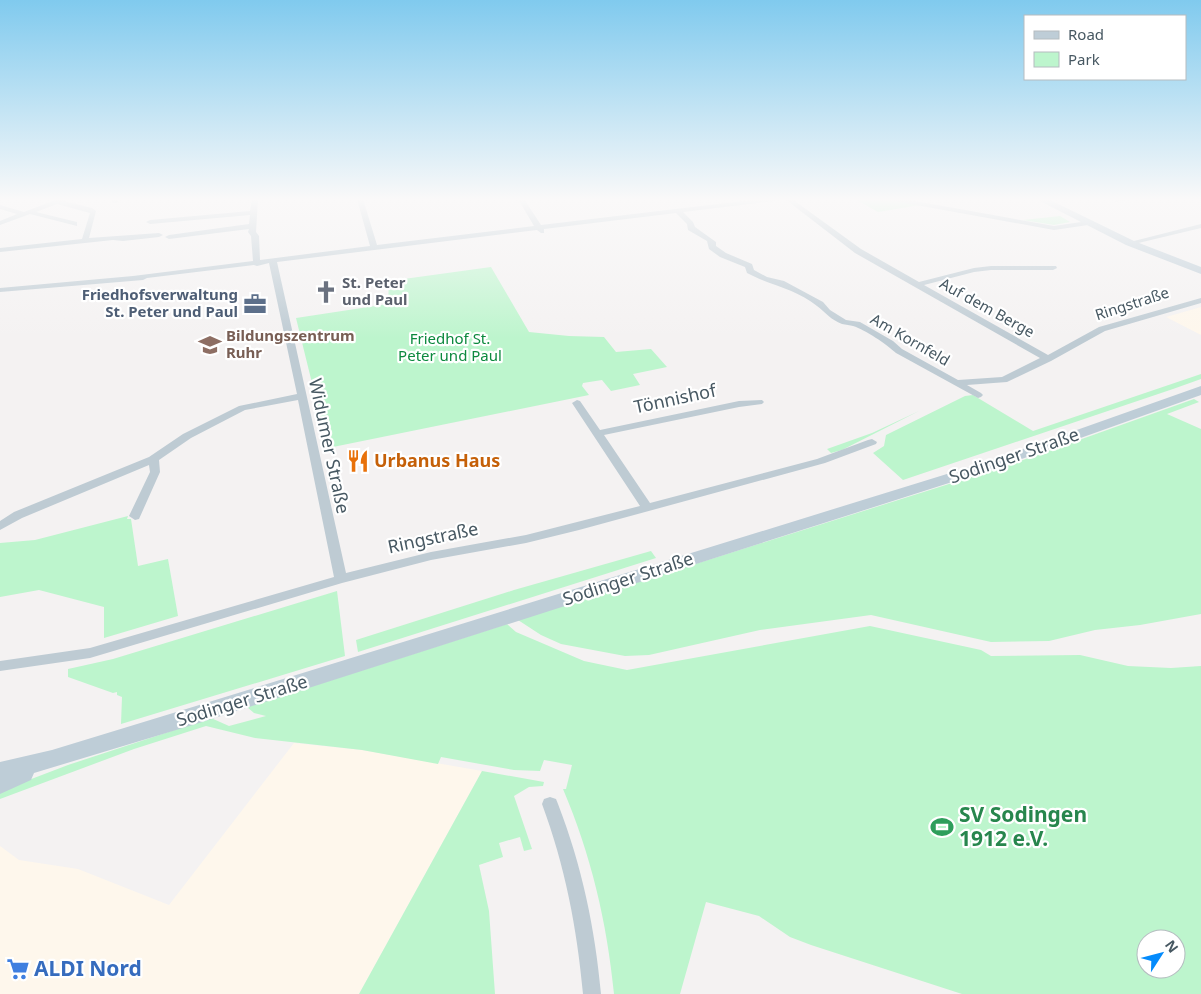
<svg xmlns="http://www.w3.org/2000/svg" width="1201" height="994" viewBox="0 0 1201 994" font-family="'Noto Sans',sans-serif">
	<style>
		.commercial { fill: #fef7ec }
		.green { fill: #bdf5cd; fill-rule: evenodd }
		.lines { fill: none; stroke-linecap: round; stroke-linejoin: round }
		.street { fill: #becbd3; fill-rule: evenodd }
		.secondary { fill: #becdd7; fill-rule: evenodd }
		.labels { text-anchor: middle; stroke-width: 4.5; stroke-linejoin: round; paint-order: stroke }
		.far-worship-label { font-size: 15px; font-weight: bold; fill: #5b616d; stroke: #fff; text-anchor: start }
		.far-service-label { font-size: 15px; font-weight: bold; fill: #4e5e75; stroke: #fff; text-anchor: end }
		.far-street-label { font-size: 15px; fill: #475862; stroke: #fff }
		.far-education-label { font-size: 15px; font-weight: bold; fill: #785e54; stroke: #fff; text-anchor: start }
		.far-park-label { font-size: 15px; fill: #0c893e; stroke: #fff }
		.street-label { font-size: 18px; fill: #475862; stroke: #fff }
		.food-label { font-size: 18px; font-weight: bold; fill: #c56008; stroke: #fff; text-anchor: start }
		.near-leisure-label { font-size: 21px; font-weight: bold; fill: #27864d; stroke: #fff; text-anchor: start }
		.near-shop-label { font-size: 21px; font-weight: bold; fill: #366cbe; stroke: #fff; text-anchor: start }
	</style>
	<rect width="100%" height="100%" fill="#f4f2f2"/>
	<g class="commercial">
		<polygon points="1201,307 1201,335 1166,317"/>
		<polygon points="294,743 362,750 482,771 359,994 0,994 0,846 19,860 78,869 169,905"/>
	</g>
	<g class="green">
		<polygon points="855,199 885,199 920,205 878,212"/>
		<polygon points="1060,216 1070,222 1054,225 1023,220"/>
		<polygon points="491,267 529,332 569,336 604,337 616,352 651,349 667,367 633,374 640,385 611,391 602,380 583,383 582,386 589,395 328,448 296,318 388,304 389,281"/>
		<polygon points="1201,374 1201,379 1173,389 903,480 873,453 884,446 886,435 965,396 973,395 1033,431"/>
		<polygon points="1194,399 1199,402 1167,414 1201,429 1201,614 1140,625 1095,630 1049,641 991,642 871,615 760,630 649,655 625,656 561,644 541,635 518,620 1006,466"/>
		<polygon points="919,411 842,450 831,453 827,449 872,433"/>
		<polygon points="128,516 127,519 131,519 138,566 168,559 178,616 104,638 104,607 39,590 0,597 0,543 35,540"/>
		<polygon points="651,551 656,558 358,652 356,640 514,590"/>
		<polygon points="337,591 345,656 121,724 122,697 117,695 117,692 113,693 68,677 68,669 113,659"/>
		<path d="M507 624 516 632 584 661 627 670 870 626 981 650 991 656 1080 655 1128 666 1171 668 1201 666V994H962L811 945 790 937 759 916 706 902 680 994H614C607 922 591 855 563 789H566L572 765 544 760 540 771 514 770 441 757 438 764 362 750 255 738 206 726 134 749 0 799V791L68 765 211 718 229 726 266 716 254 713 247 707ZM1146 939H1176V969H1146Z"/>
		<polygon points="482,771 544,782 543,786 529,787 514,796 532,849 524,851 520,837 499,843 503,857 479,865 489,911 495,994 359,994"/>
	</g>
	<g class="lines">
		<g class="street">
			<polygon points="58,199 67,199 64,201 92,208 96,211 89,238 159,233 163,235 159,237 123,241 113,240 0,252 0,248 82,239 90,213 57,204 36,212 77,222 77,226 30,214 0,225 0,221 17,214 0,209 0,205 24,212"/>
			<polygon points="111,199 119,199 117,203 113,203"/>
			<path d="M252 199H258L256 232 259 236 260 260 370 246 357 199H363L377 245 534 226 518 199H524L541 225 760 199H778L775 201 683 212 693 222 695 227 716 242V246L726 253 752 264 754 270 767 277 784 281 823 302 830 310 846 320 860 322 893 341 902 349 958 380 1002 377 1040 358 855 253 785 199H792L861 249 919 282 974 268 991 266H1056L1057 268 1053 270H991L974 272 924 285 1048 355 1099 327 1201 298V303L1105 331 1051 361 1007 382 967 385 981 393 983 395 981 397 978 398 896 353C886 344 866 330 853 326 850 325 846 325 842 324 831 320 825 312 817 306 797 289 769 285 747 273L745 267 720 257 709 249 707 241 688 230 687 224 676 213 544 229V233H541L537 230 277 262 346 573 431 552 526 535 640 506 572 403 577 400 580 401 600 430 739 401 762 400 764 402 762 404 739 407 604 435 650 503 817 459 868 440 872 439 877 442 876 444 825 463 579 530 526 543 431 560 342 583 90 658 0 671V661L90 648 334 577 298 400 245 410 191 438 159 460 160 472 139 519 135 520 129 516 150 472 149 465 22 518 0 530V521L14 512 149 457 183 434 239 406 297 394 269 263 257 266 254 265 147 278 143 280 0 292V288L133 276 253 261 251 236 248 232 249 229 169 239 165 237 169 235 249 224 250 215 150 224 146 222 150 220 250 211Z"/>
			<polygon points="891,199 904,199 1054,226 1088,221 1092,223 1088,225 1054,230 894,201"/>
			<polygon points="1118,199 1132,199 1115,202 1115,200"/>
			<polygon points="1201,224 1201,228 1130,245 1126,243"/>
			<path d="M550 797 556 799 558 804C582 866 595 928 601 994H583C577 928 565 866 542 804L544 799Z"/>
		</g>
		<g class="secondary">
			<polygon points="1036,199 1048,199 1134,241 1201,267 1201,274 1126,245"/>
			<polygon points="1201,386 1201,395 999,467 196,724 34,773 31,780 0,794 0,762 52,750 196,706 989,461"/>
		</g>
	</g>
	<linearGradient id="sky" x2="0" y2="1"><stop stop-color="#80caee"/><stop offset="0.59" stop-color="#faf9f9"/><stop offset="1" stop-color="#faf9f9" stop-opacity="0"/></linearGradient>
	<rect width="1201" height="338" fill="url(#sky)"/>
	<defs>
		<symbol id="church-bare" viewBox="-9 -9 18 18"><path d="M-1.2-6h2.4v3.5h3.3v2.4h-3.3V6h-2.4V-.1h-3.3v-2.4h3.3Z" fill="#6b7280" stroke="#fff" stroke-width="2.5" paint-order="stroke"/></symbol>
		<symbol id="office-bare" viewBox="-9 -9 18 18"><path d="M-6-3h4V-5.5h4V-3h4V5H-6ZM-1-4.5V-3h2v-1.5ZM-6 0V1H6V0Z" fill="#5c6f8a" stroke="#fff" stroke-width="2.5" paint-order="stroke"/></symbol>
		<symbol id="school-bare" viewBox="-9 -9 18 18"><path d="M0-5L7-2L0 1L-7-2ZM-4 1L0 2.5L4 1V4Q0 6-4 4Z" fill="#8d6e63" stroke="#fff" stroke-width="2.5" paint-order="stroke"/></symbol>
		<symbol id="restaurant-bare" viewBox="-9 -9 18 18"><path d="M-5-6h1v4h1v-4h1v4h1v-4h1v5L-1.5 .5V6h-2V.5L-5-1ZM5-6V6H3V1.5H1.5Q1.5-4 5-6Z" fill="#e8710a" stroke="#fff" stroke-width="2.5" paint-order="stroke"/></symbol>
		<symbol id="stadium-bare" viewBox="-9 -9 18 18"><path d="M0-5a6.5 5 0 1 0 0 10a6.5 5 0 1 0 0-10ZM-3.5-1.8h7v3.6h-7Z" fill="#2e9e5b" stroke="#fff" stroke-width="2.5" paint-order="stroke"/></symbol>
		<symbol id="supermarket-bare" viewBox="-9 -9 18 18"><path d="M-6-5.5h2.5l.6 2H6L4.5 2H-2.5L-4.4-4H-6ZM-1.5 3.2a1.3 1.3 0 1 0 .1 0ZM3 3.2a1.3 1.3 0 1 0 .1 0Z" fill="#3f7fe0" stroke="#fff" stroke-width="2.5" paint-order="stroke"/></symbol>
	</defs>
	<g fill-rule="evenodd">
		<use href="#church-bare" x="310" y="276" width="32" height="32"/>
		<use href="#office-bare" x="239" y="288" width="32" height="32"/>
		<use href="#school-bare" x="194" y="329" width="32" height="32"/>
		<use href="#restaurant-bare" x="342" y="445" width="32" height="32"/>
		<use href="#stadium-bare" x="926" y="811" width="32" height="32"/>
		<use href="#supermarket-bare" x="2" y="953" width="32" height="32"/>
	</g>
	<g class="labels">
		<g class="far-worship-label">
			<text x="342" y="288">St. Peter<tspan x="342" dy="17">und Paul</tspan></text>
		</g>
		<g class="far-service-label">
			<text x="238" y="300">Friedhofsverwaltung<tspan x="238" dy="17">St. Peter und Paul</tspan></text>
		</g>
		<g class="far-street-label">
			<text transform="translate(1132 304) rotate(-18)" y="5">Ringstraße</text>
			<text transform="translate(987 308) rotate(29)" y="5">Auf dem Berge</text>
			<text transform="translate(910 340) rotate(30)" y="5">Am Kornfeld</text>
		</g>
		<g class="far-education-label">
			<text x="226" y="341">Bildungszentrum<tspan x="226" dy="17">Ruhr</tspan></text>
		</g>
		<g class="far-park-label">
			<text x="450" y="344">Friedhof St.<tspan x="450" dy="17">Peter und Paul</tspan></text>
		</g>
		<g class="street-label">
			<text transform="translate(675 399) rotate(-12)" y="6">Tönnishof</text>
			<text transform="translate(329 446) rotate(78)" y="6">Widumer Straße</text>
			<text transform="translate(1014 456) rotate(-19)" y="6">Sodinger Straße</text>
			<text transform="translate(433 538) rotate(-12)" y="6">Ringstraße</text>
			<text transform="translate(628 579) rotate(-18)" y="6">Sodinger Straße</text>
			<text transform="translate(242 701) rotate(-17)" y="6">Sodinger Straße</text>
		</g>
		<g class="food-label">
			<text x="374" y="467">Urbanus Haus</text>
		</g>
		<g class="near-leisure-label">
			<text x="959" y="822">SV Sodingen<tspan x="959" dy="24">1912 e.V.</tspan></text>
		</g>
		<g class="near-shop-label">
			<text x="34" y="976">ALDI Nord</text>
		</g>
	</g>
	<rect x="1024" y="15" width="162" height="65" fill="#ffffff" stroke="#b5bcc0"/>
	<rect x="1034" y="31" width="25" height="8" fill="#becdd7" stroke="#b5bcc0"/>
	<text x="1068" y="40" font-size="15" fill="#475862">Road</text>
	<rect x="1034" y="52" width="25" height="15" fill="#bdf5cd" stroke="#b5bcc0"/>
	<text x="1068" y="65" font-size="15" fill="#475862">Park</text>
	<g transform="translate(1161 954) rotate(54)"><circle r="24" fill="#ffffff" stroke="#b5bcc0"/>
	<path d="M0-4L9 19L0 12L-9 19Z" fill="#048bfc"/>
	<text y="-8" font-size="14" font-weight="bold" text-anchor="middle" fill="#475862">N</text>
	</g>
</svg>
